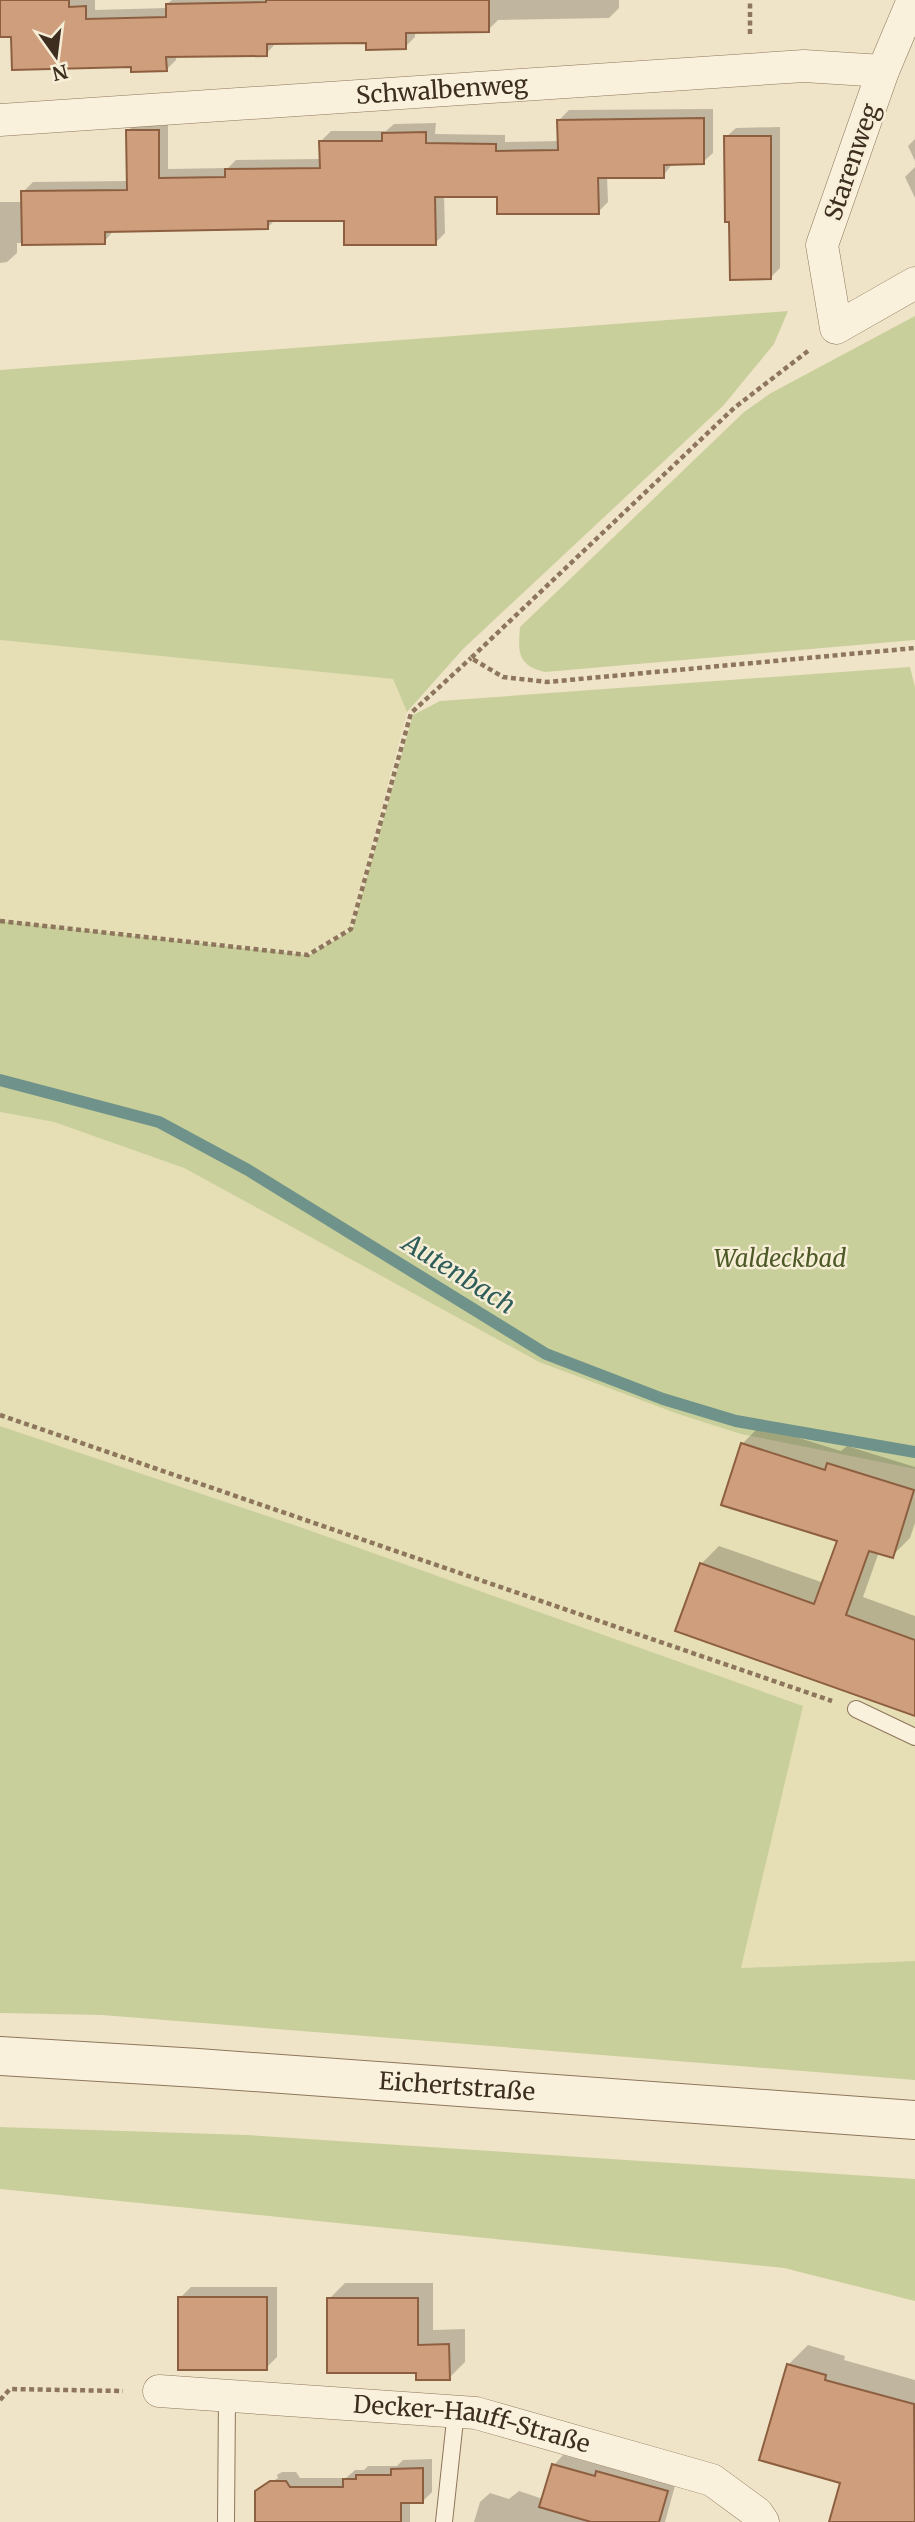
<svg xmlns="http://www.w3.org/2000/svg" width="915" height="2522" viewBox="0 0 915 2522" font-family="Merriweather,serif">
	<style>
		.farmland { fill: #e6deb5 }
		.green { fill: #c9cf9b }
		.shadow { fill: #0003 }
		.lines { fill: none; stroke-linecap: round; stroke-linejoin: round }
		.stream { stroke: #6f938a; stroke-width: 12 }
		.building { fill: #cf9f7d; stroke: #8d5f41; stroke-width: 2 }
		.service-casing { stroke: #8d765c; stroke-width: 18 }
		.minor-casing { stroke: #8d765c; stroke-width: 33 }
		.tertiary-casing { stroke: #8d765c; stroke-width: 40 }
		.path { stroke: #8d765c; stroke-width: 4.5; stroke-dasharray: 5 3.5; stroke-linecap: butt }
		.service { stroke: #faf1dc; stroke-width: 16 }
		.minor { stroke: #faf1dc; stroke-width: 32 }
		.tertiary { stroke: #faf1dc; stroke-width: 38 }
		.labels { text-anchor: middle; stroke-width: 5; stroke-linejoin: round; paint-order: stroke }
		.street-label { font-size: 24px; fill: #3d2e20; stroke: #f7eed8 }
		.park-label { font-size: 24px; font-style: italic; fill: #4d5a26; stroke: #f7eed8 }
		.water-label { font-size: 26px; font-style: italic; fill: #2f5d5a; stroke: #f7eed8 }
	</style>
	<rect width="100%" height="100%" fill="#f0e4c8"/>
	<g class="farmland">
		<polygon points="0,640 393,679 407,712 350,928 308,953 0,921"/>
		<polygon points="0,1112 54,1122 184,1168 539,1362 678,1414 741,1434 915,1469 915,1961 741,1968 802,1706 300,1527 0,1426"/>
	</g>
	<g class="green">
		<polygon points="788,311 774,344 723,406 463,649 407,712 393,679 0,640 0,370"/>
		<path d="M915 316V640L545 672C517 665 518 652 520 627L744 412 771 393Z"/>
		<polygon points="910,667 915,687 915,1469 741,1434 678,1414 539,1362 184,1168 54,1122 0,1112 0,921 309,955 352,930 413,715 440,701"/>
		<polygon points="0,1426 300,1527 803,1706 741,1968 915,1961 915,2080 102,2015 0,2013"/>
		<polygon points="0,2127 247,2135 915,2179 915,2301 784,2268 0,2189"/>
	</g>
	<g class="shadow">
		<polygon points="0,0 95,0 95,10 167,8 167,4 172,0 619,0 619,8 609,18 498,20 488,30 415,31 415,37 405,47 368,41 276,43 266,54 176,55 176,60 166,70 133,65 13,35 0,36"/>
		<polygon points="713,109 713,153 703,162 673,163 663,176 607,176 608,202 598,212 498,195 444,195 445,233 435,243 346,219 275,220 267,228 114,230 104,242 17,243 17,253 7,262 0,263 0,202 23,202 23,192 33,182 128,181 128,131 138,121 168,121 168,169 228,168 236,160 321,159 321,141 331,131 386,131 394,124 436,123 435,134 505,135 505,142 560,141 559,120 569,110"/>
		<polygon points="780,127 780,268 770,278 726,137 736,128"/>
		<polygon points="915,139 915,161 908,146"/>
		<polygon points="915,167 915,198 905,177"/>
		<polygon points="760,1426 841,1451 847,1446 915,1467 915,1523 910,1538 892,1556 879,1552 863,1597 915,1616 915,1714 701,1564 719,1546 824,1583 839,1539 742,1444"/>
		<polygon points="345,2283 433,2283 433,2330 465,2329 465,2362 449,2378 418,2371 329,2299"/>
		<polygon points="191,2287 277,2287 277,2357 266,2368 180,2298"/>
		<polygon points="808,2345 845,2356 844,2360 915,2380 915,2522 831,2522 842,2482 788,2365"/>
		<polygon points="563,2455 603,2466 607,2462 676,2482 665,2522 474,2522 480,2502 490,2493 509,2499 519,2491 543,2499 554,2465"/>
		<polygon points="432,2459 432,2492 422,2502 410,2501 410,2522 256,2522 257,2492 264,2484 264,2487 278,2478 277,2475 282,2472 296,2472 300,2478 346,2478 355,2470 364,2470 368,2466 397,2466 403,2460"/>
	</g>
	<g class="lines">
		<polyline class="stream" points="0,1080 159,1122 248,1170 546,1354 663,1399 736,1421 915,1452"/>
	</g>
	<g class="building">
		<polygon points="0,0 69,0 69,7 86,6 86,19 166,17 166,4 266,2 266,0 489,0 489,32 406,33 406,49 366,50 366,43 267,44 267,56 166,57 167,71 131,72 131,67 12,70 11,37 0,37"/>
		<polygon points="704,118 704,164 664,165 664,178 598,178 599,214 497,214 497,197 435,197 436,245 344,245 344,221 268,221 268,229 105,232 105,244 22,245 21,191 127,190 126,130 159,130 159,178 225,177 225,169 320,168 319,141 382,141 382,133 426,132 426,143 496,144 496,151 558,150 557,120"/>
		<polygon points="724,136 771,136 771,279 730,280 729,222 725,222"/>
		<polygon points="741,1443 825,1470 827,1463 914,1490 893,1558 869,1551 846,1615 915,1640 915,1716 675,1631 700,1563 814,1604 837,1541 721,1505"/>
		<rect x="178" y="2297" width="89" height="73"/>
		<polygon points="327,2298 418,2298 418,2345 449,2344 450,2380 416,2380 416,2373 327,2373"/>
		<polygon points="787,2364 826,2375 825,2380 914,2404 915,2522 829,2522 840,2483 759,2460"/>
		<polygon points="552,2464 595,2476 596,2471 668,2491 659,2522 591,2522 539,2507"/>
		<polygon points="423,2468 423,2503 401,2503 401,2522 255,2522 255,2491 270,2481 286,2481 290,2487 343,2487 343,2479 356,2479 356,2475 391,2475 391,2469"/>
	</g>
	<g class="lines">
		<defs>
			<g id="service">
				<polyline points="856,1709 915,1737"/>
				<polyline points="226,2522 227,2396"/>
				<polyline points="444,2522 456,2411"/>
			</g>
			<g id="minor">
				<polyline points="913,0 883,71 822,245 836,328 915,283"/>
				<path id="s1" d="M0 120 804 66 883 71"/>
				<path id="s2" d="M159 2391 476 2413 712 2480 757 2513 763 2522"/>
			</g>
			<g id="tertiary">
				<path id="s3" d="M0 2056 198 2068 915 2120"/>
			</g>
		</defs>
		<use href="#service" class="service-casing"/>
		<use href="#minor" class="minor-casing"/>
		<use href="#tertiary" class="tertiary-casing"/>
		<g class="path">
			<polyline points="750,34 750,0"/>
			<polyline points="808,351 734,408 471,658 503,677 547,682 915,648"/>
			<polyline points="0,921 308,955 351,929 411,713 471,658"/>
			<polyline points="0,1415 832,1701"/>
			<polyline points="0,2400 10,2389 123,2391"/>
		</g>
		<use href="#service" class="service"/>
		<use href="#minor" class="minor"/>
		<use href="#tertiary" class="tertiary"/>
	</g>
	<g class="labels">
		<g class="street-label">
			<text dy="8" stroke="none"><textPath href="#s1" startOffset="443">Schwalbenweg</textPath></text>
			<text transform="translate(852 162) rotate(-71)" y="8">Starenweg</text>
			<text dy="8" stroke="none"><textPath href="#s3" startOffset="458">Eichertstraße</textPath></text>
			<text dy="8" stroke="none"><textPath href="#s2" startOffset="315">Decker-Hauff-Straße</textPath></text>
		</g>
		<g class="park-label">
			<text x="780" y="1267">Waldeckbad</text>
		</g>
		<g class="water-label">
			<text transform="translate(459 1274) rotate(32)" y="9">Autenbach</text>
		</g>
	</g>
	<g transform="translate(56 56) rotate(166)" stroke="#f7eed8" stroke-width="5" paint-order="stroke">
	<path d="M0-5L12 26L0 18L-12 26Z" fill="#3d2e20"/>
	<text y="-10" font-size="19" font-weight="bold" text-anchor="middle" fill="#3d2e20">N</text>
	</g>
</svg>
